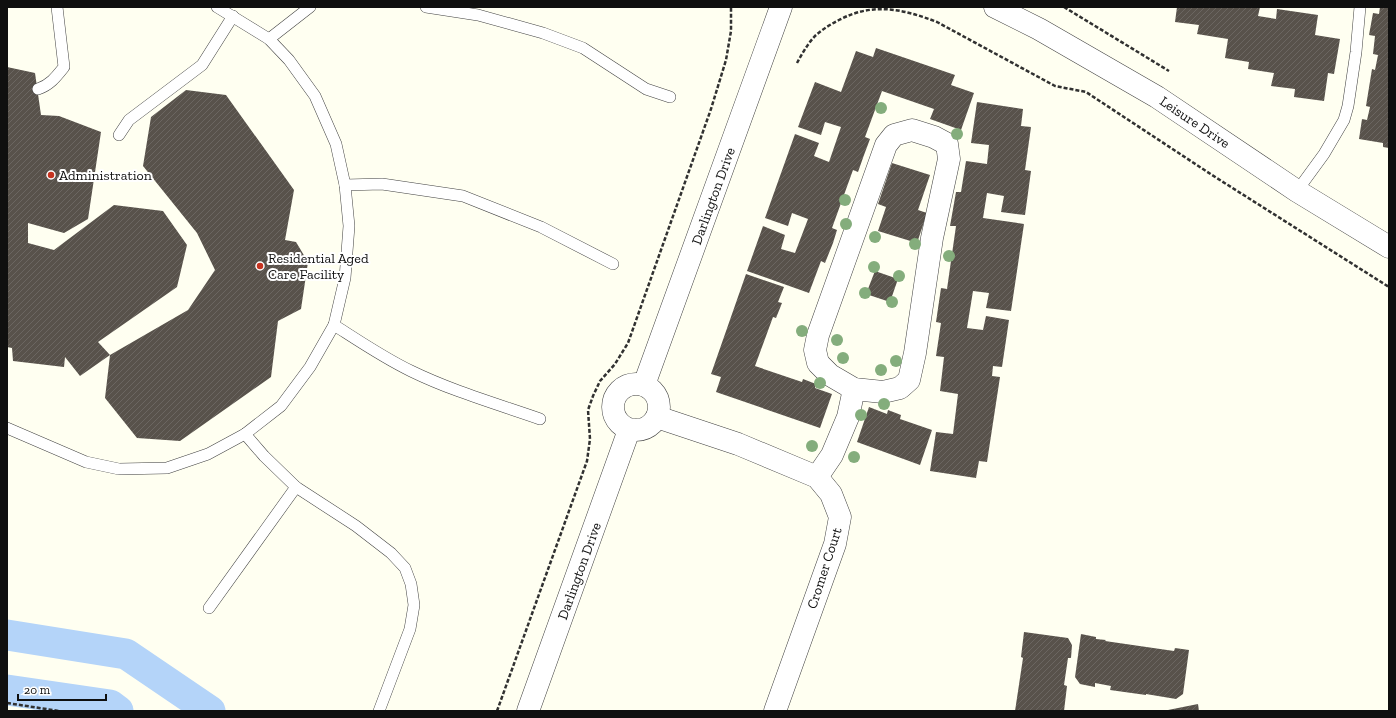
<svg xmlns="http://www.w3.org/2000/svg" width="1396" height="718" viewBox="0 0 1396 718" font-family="'Zilla Slab',serif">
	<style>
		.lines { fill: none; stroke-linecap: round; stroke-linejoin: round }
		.canal { stroke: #b4d4f9; stroke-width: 31 }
		.building { fill: url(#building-hatch) }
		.service-casing { stroke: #424242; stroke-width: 12 }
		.minor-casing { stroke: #424242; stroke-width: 23 }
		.tertiary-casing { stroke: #424242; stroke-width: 23 }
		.path { stroke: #313131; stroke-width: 2.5; stroke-dasharray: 4 2; stroke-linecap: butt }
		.service { stroke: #fff; stroke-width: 11 }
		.minor { stroke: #fff; stroke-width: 22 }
		.tertiary { stroke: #fff; stroke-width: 22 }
		.tree { fill: #84ad7c }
		.poi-dot { fill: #c63421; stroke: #fff; stroke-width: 1.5 }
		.labels { text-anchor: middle; stroke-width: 4; stroke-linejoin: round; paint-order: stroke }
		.street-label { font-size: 14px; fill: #0f0f0f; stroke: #fff }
		.poi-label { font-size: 14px; fill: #0f0f0f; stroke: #fff; text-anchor: start }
	</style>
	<defs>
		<pattern id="building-hatch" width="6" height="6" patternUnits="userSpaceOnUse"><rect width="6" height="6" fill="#58524b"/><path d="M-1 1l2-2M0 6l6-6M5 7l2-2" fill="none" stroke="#6b6661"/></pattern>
	</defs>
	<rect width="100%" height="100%" fill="#fffff1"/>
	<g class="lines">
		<g class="canal">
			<polyline points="7,635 126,654 210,711"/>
			<polyline points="7,690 110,705 118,711"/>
		</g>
	</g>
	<g class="building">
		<polygon points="1177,7 1260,7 1258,16 1276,19 1277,9 1318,15 1315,35 1340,39 1334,74 1328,73 1324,101 1294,97 1295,89 1271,86 1274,73 1248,69 1249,62 1225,58 1228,39 1197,34 1199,25 1175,22"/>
		<polygon points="1380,7 1389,7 1389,148 1383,147 1383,143 1359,139 1362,119 1367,120 1370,107 1366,106 1372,69 1375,70 1378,55 1373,54 1375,36 1369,35 1373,13 1379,14"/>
		<polygon points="876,48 955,75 951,85 974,93 961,130 930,119 934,109 882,91 865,137 870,139 864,155 858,172 853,170 832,228 837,230 833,243 825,263 821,261 809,293 747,271 763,226 785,235 781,249 795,253 808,219 792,213 788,226 765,218 795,134 819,143 814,156 829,162 841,127 825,122 821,135 798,127 815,82 841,92 856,51 873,57"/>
		<polygon points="7,67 35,73 41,115 59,116 101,132 88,219 64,233 28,223 28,243 54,250 114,205 163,211 187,245 177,287 98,342 110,355 80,376 65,357 64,367 13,361 12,348 7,347"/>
		<polygon points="186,90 226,95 294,190 285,240 296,242 308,262 301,309 278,321 271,377 180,441 137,438 105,398 110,355 188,310 215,270 197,233 143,166 151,117"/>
		<polygon points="977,102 1023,109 1021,126 1031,127 1025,170 1031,171 1025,215 1001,212 1004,196 987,193 983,218 1024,224 1011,311 986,308 989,293 973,291 967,328 983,330 986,316 1009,320 1002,367 993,366 992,376 1000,377 987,462 979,461 976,478 930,471 936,432 953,434 958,394 940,391 944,357 936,356 941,323 936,322 941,288 947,289 956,226 950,226 956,192 961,192 966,161 987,164 989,145 971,143"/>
		<polygon points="892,163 930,175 918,210 927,213 917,243 878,231 886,207 878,204"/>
		<polygon points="875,271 898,279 890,302 866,294"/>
		<polygon points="746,274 784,287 778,302 782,303 776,318 773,317 755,366 802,382 803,379 816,384 815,388 832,394 820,428 716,392 721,377 711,374"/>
		<polygon points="869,407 887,414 888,410 901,415 900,419 932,430 920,465 857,442"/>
		<polygon points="1024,632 1068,638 1072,645 1071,658 1068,658 1064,685 1067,686 1064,711 1015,711 1023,658 1021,657"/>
		<polygon points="1081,634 1096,637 1096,639 1106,640 1105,641 1174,651 1175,648 1189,650 1183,694 1176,699 1146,694 1146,695 1110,690 1111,686 1095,683 1095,687 1080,684 1075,677"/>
		<polygon points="1198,704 1199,711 1168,711 1168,710"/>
	</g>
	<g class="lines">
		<defs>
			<g id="service">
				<polyline points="426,7 478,15 543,33 583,48 646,89 670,97"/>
				<polyline points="269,39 310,7"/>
				<path d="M38 89C50 85 56 77 64 67L57 7"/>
				<polyline points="119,135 129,120 202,65 233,16"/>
				<polyline points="345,185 382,184 463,196 541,227 613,264"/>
				<polyline points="1297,191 1324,154 1344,120 1348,106 1356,52 1360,7"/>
				<path d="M334 325C359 341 384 358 411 371 452 391 497 404 540 419"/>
				<polyline points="7,428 86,462 119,469 167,468 208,454 245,434 281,406 310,367 334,325 345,278 349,226 345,185 336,144 315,96 289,60 269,39 217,7"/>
				<polyline points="245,434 264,456 296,487 356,526 391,553 405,568 411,584 414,605 410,629 379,711"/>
				<polyline points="209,608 296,487"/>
			</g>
			<g id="minor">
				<polygon points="912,130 934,137 947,144 949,159 932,238 915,353 909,380 900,388 883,392 854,389 830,375 818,363 815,350 818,335 886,145 894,135"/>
				<polyline points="657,417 738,444 817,477 831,494 840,517 835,544 775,711"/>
				<polyline points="817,477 832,455 848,417 854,389"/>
			</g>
			<g id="tertiary">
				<polyline points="995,7 1039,29 1157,97 1297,191 1389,247"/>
				<circle cx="636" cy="407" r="23"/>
				<polyline points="644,385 781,7"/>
				<polyline points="528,711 629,430"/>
			</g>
		</defs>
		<use href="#service" class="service-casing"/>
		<use href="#minor" class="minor-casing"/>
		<use href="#tertiary" class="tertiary-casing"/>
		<g class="path">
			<polyline points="1064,7 1169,71"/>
			<path d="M797 63C802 54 808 43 816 35 823 29 831 24 839 20 873 2 903 9 937 22L1055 86 1086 92 1212 175 1389 287"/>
			<polyline points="7,703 59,711"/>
			<polyline points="497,711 587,461 590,439 588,410 593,396 600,381 615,364 628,343 711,109 726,60 731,31 731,7"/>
		</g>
		<use href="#service" class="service"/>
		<use href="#minor" class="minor"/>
		<use href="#tertiary" class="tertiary"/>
	</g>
	<g class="tree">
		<circle cx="881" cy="108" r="6"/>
		<circle cx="957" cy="134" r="6"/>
		<circle cx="845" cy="200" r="6"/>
		<circle cx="846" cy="224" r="6"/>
		<circle cx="875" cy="237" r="6"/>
		<circle cx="915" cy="244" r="6"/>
		<circle cx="949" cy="256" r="6"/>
		<circle cx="874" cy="267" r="6"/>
		<circle cx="899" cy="276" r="6"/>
		<circle cx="865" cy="293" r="6"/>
		<circle cx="892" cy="302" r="6"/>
		<circle cx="802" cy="331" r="6"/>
		<circle cx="837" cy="340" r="6"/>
		<circle cx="843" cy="358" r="6"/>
		<circle cx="896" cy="361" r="6"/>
		<circle cx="881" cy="370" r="6"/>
		<circle cx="820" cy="383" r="6"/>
		<circle cx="884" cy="404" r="6"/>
		<circle cx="861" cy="415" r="6"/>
		<circle cx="812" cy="446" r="6"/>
		<circle cx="854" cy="457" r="6"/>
	</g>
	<g class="poi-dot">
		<circle cx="51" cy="175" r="4"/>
		<circle cx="260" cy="266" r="4"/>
	</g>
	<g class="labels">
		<g class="street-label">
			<text transform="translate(1195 122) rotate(34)" y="5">Leisure Drive</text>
			<text transform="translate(713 196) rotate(-70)" y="5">Darlington Drive</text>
			<text transform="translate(824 568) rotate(-72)" y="5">Cromer Court</text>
			<text transform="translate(579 571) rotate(-70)" y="5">Darlington Drive</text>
		</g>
		<g class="poi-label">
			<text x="59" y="180">Administration</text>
			<text x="268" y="263">Residential Aged<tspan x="268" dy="16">Care Facility</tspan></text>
		</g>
	</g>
	<rect width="1396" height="718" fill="none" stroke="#0f0f0f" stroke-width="16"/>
	<path d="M18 694v6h88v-6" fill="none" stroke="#0f0f0f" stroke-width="2"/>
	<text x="24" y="694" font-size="12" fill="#0f0f0f" stroke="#ffffff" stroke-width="3" paint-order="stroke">20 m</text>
</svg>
